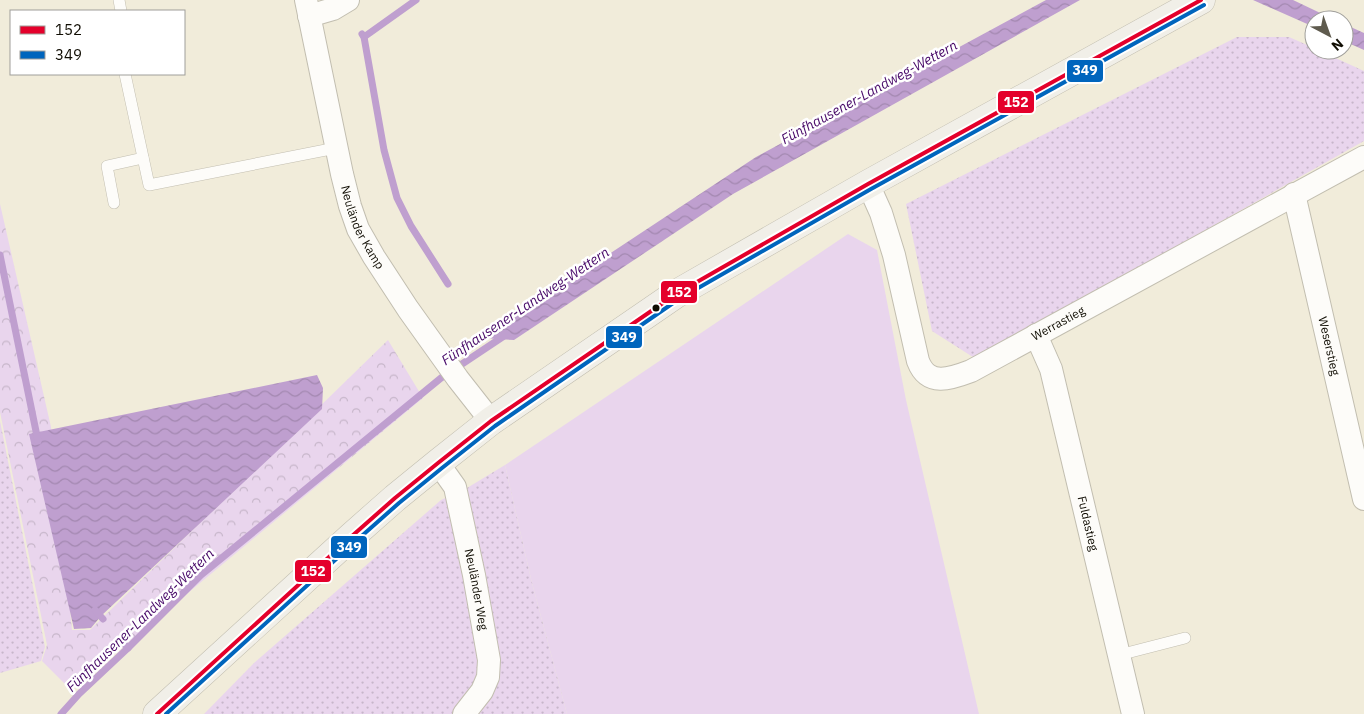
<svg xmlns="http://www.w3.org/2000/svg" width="1364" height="714" viewBox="0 0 1364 714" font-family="'IBM Plex Sans',sans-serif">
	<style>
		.grass { fill: #e9d5ed }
		.forest { fill: url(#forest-crowns) }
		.garden { fill: url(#garden-dots) }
		.water { fill: url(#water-waves) }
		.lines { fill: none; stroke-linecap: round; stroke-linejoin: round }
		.stream { stroke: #bf9fcf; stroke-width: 7 }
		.service-casing { stroke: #c2beb0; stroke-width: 12 }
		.minor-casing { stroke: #c2beb0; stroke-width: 24 }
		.secondary-casing { stroke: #c2beb0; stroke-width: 29 }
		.service { stroke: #fdfcf9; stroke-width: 11 }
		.minor { stroke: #fdfcf9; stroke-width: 22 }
		.secondary { stroke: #f1efe8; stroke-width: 28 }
		.bus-1-casing { stroke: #fff; stroke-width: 8 }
		.bus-2-casing { stroke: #fff; stroke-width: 8 }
		.bus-1 { stroke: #e4002b; stroke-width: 4 }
		.bus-2 { stroke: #0065bd; stroke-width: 4 }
		.bus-dot { fill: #100d03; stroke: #fff; stroke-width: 2 }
		.labels { text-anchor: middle; stroke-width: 5; stroke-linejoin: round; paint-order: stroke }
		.street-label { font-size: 12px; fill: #100d03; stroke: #fff }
		.water-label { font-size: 14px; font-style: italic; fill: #460767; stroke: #fff }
		.line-badge { stroke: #fff; stroke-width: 2 }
		.badge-label { font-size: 14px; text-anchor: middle; font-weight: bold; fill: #fff }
	</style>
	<defs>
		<pattern id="forest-crowns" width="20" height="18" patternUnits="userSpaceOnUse" patternTransform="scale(1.25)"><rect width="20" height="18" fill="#e9d5ed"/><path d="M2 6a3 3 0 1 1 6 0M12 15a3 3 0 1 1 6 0" fill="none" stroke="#c7b6ca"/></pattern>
		<pattern id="garden-dots" width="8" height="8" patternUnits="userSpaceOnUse" patternTransform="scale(1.25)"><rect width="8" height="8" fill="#e9d5ed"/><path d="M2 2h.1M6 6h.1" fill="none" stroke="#c7b6ca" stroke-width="1.8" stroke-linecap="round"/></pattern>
		<pattern id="water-waves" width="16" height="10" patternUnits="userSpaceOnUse" patternTransform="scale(1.25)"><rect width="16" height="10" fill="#bf9fcf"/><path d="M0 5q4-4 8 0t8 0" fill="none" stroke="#a388b0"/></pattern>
	</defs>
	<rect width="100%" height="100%" fill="#f1ecda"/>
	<polygon class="grass" points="848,234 877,250 906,400 979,714 567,714 531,579 505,465"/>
	<polygon class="forest" points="0,204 51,427 72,630 90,630 388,340 423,398 71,690 42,661 47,645 0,412"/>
	<g class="garden">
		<polygon points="1237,37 1289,37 1314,48 1314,50 1318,50 1364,71 1364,141 976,359 932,331 906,204"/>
		<polygon points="0,421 45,647 41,661 0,673"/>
		<polygon points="505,465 531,579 567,714 204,714 254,663 441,500 467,488"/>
	</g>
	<g class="water">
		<polygon points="1046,0 1080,0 733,194 514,340 482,338 756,157"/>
		<polygon points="1253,0 1293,0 1335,20 1314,20 1314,27"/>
		<polygon points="1344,24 1364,33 1364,50 1344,41"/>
		<polygon points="317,375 323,388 322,409 101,616 91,628 74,629 29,434"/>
	</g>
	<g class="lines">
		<g class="stream">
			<polyline points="362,34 364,37 384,150 397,198 411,226 448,284"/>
			<polyline points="364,37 416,0"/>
			<polyline points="0,255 38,441"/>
			<polyline points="95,610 103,619"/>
			<polyline points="121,640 128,648"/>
			<polyline points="61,714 79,694 128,648 201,575 441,378 507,334"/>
		</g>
		<defs>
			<g id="service">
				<polyline points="119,0 121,11"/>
				<polyline points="125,74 149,185 336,148"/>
				<polyline points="114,203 107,166 143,158"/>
				<polyline points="1119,655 1185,638"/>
			</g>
			<g id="minor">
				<path id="s1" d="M306 0 342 174 350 206 358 229 374 257 408 309 458 379 491 421"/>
				<polyline points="309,16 333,9 348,0"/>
				<path id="s2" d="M868 184 881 213 894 255 918 361C928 387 950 379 971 371L1364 157"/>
				<path id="s3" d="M1294 194 1364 499"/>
				<path id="s4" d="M1036 335 1051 369 1133 714"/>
				<path id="s5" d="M438 463 455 487 474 575 489 660 488 677 482 691 464 714"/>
			</g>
			<polyline id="secondary" points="157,714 352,536 395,498 438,463 491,421 676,294 868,184 1201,0"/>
		</defs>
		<use href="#service" class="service-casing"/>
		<use href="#minor" class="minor-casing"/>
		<use href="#secondary" class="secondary-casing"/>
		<use href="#service" class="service"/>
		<use href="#minor" class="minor"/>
		<use href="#secondary" class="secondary"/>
		<defs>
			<polyline id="bus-1" points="157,714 352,536 395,498 438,463 491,421 676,294 868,184 1201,0"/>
			<polyline id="bus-2" points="166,714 356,541 399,503 442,468 495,426 679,299 871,189 1204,5"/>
		</defs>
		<use href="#bus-1" class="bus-1-casing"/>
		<use href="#bus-2" class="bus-2-casing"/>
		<use href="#bus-1" class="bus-1"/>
		<use href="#bus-2" class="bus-2"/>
	</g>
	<circle class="bus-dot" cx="656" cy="308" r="4.5"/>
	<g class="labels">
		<g class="street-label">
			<text dy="4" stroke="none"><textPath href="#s1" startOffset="235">Neuländer Kamp</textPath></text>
			<text dy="4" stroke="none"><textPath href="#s2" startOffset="346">Werrastieg</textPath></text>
			<text dy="4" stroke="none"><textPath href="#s3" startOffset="156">Weserstieg</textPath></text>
			<text dy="4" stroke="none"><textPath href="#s4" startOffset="196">Fuldastieg</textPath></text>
			<text dy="4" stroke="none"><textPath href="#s5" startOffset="134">Neuländer Weg</textPath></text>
		</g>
		<g class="water-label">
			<text transform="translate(869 92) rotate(-29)" y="5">Fünfhausener-Landweg-Wettern</text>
			<text transform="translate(525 306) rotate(-34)" y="5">Fünfhausener-Landweg-Wettern</text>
			<text transform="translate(140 620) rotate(-44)" y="5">Fünfhausener-Landweg-Wettern</text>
		</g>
	</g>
	<g class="line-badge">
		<rect x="1066" y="59" width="38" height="24" rx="5" fill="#0065bd"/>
		<rect x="997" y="90" width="38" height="24" rx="5" fill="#e4002b"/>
		<rect x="660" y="280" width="38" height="24" rx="5" fill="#e4002b"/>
		<rect x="605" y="325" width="38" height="24" rx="5" fill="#0065bd"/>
		<rect x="330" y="535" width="38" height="24" rx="5" fill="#0065bd"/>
		<rect x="294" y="559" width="38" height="24" rx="5" fill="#e4002b"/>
	</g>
	<g class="badge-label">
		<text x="1085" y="75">349</text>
		<text x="1016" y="107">152</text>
		<text x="679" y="297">152</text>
		<text x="624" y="342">349</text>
		<text x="349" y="552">349</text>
		<text x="313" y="576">152</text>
	</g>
	<rect x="10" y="10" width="175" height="65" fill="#ffffff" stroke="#9f9e9a"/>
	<rect x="20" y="26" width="25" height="8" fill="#e4002b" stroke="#9f9e9a"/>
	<text x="55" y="35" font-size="15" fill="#100d03">152</text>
	<rect x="20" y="51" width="25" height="8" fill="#0065bd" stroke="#9f9e9a"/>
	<text x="55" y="60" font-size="15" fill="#100d03">349</text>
	<g transform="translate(1329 35) rotate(139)"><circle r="24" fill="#ffffff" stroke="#9f9e9a"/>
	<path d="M0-4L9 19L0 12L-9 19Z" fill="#5f5b4e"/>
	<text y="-8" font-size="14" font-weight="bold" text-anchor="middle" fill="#100d03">N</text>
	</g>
</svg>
